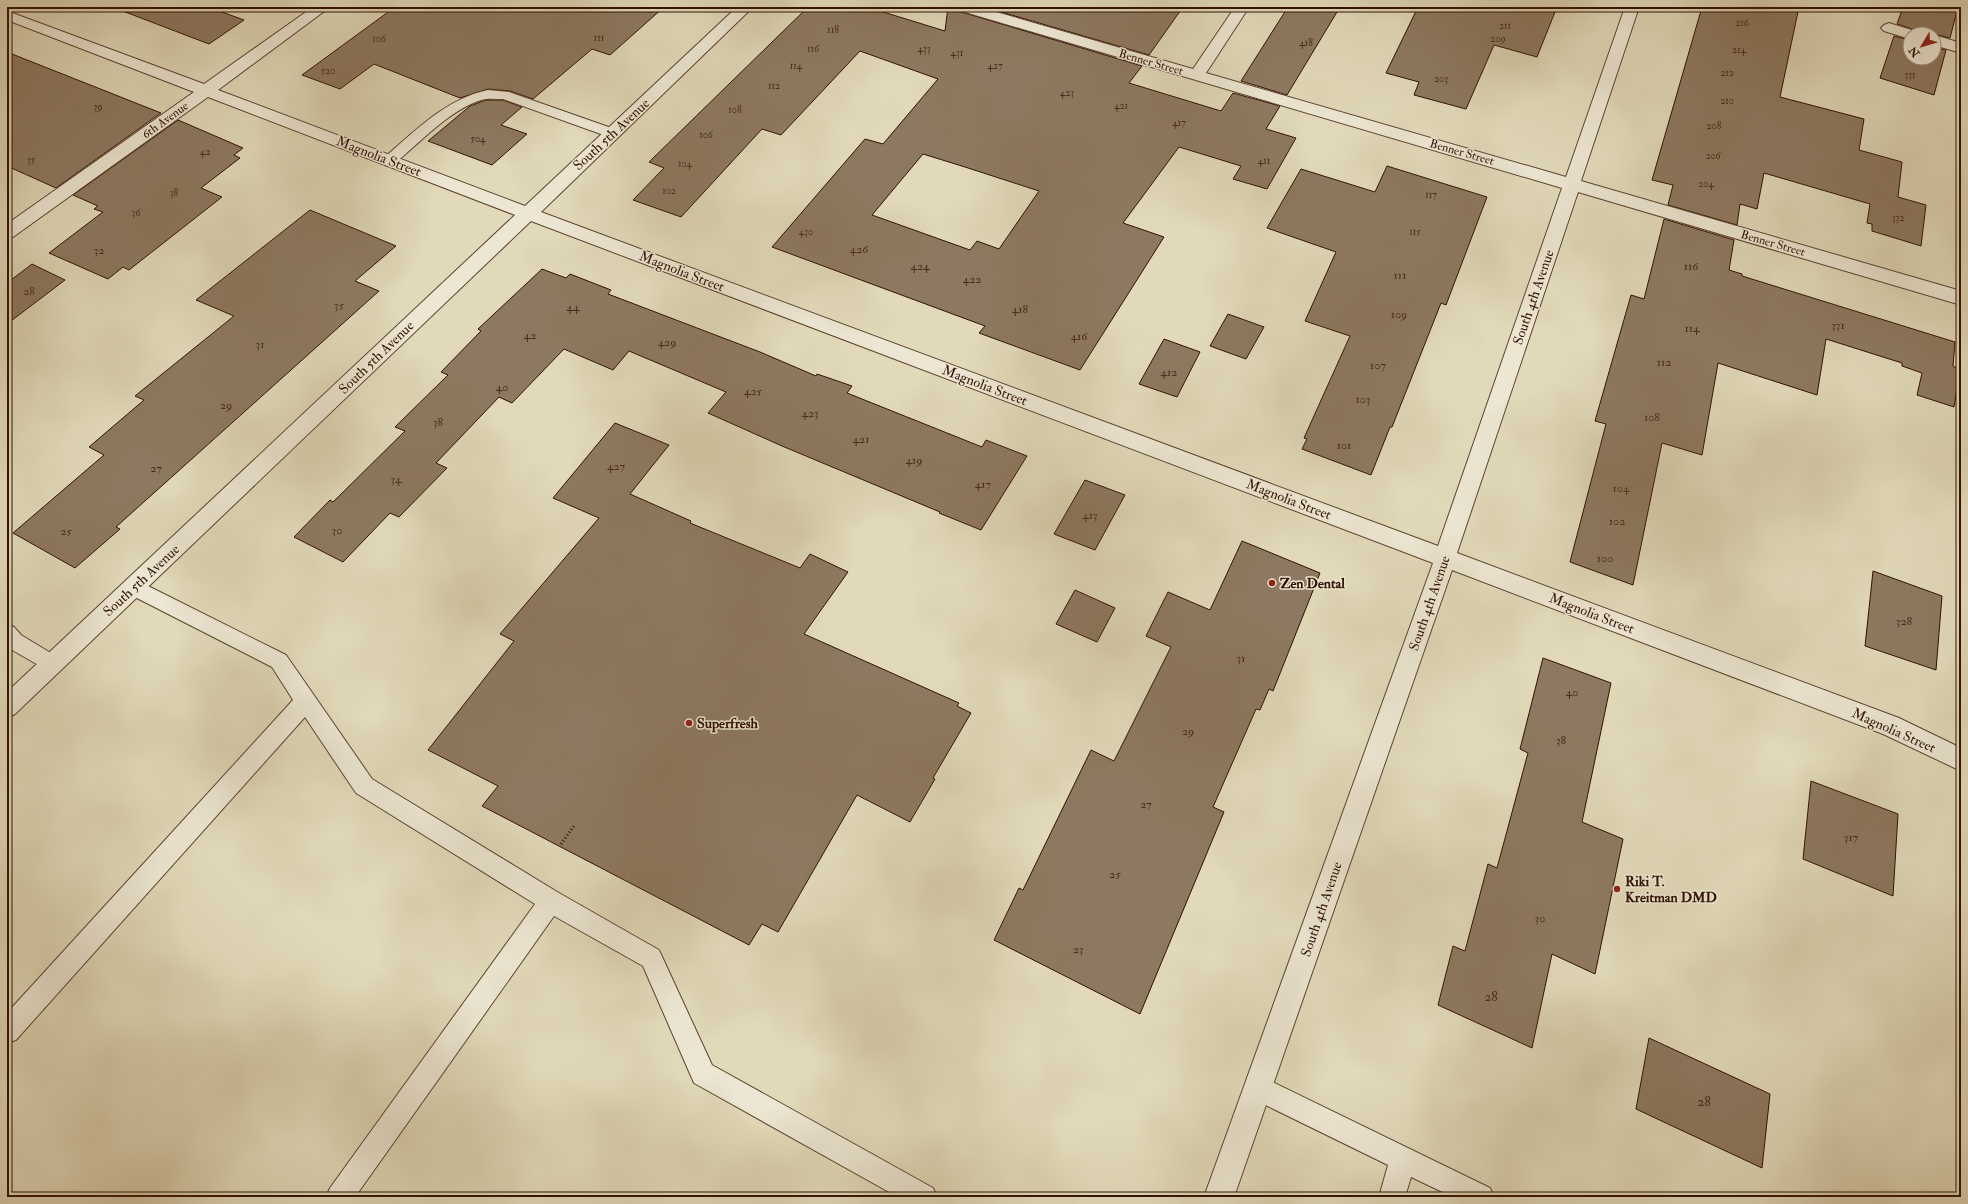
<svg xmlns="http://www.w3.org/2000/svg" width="1968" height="1204" viewBox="0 0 1968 1204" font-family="'IM FELL Double Pica',serif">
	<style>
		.building { fill: #8d7961; stroke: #311102; fill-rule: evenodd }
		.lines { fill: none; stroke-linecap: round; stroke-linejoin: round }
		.service-casing { stroke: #5d4330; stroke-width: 2 }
		.minor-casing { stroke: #5d4330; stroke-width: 2 }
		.path { stroke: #311102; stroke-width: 3; stroke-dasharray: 1 2.5; stroke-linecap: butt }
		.service { fill: #ece6d2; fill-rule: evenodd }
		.minor { fill: #ece6d2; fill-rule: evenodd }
		.poi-dot { fill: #8f2418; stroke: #ece6d2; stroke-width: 1.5 }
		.labels { text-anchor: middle; stroke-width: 3; stroke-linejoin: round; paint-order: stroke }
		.far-number-label { font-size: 10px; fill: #482b1a }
		.far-street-label { font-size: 12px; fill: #311102; stroke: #ece6d2 }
		.number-label { font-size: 12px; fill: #482b1a }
		.street-label { font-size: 14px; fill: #311102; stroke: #ece6d2 }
		.poi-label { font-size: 14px; font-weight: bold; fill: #311102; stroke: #ece6d2; text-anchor: start }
		.near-number-label { font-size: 14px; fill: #482b1a }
	</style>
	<rect width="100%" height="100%" fill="#e1d9b9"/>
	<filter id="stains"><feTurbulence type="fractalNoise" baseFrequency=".005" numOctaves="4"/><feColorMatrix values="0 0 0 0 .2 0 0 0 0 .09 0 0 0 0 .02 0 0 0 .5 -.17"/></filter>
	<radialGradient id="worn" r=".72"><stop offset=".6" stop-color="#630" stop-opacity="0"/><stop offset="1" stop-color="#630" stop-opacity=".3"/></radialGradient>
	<g class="building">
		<polygon points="121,7 208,7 244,20 209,44 120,10"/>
		<polygon points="395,7 664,7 610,55 592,49 533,99 510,91 488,89 460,98 374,64 340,89 302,75"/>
		<path d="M808 7H867L945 31 948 7H955L958 11 1142 66 1129 83 1221 111 1233 93 1280 106 1266 129 1296 138 1267 189 1233 179 1241 166 1179 147 1123 223 1164 237 1080 370 979 333 985 326 772 247 865 139 883 144 938 79 860 51 781 135 762 129 681 217 633 200 664 168 649 162ZM923 154 965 167 1039 191 999 249 977 241 970 250 872 215Z"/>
		<polygon points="984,7 1183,7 1149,55"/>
		<polygon points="1288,7 1340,7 1287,95 1241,81"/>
		<polygon points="1418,7 1557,7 1537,57 1494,45 1466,109 1414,95 1419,82 1386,73"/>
		<polygon points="1702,7 1799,7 1780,97 1864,119 1859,150 1902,162 1898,197 1926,205 1921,246 1872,231 1872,224 1867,223 1870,204 1764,173 1757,209 1740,204 1737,225 1668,205 1673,185 1652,180"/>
		<polygon points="1903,7 1958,7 1950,38 1934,34 1920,34 1915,30 1897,24"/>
		<polygon points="1894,36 1910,40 1910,58 1934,58 1934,47 1946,50 1934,95 1880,78"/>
		<polygon points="7,52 161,113 56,188 7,166"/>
		<polygon points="486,100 503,100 522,107 501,125 527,134 492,165 428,141 470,106"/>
		<polygon points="178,120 243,148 234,155 240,158 201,188 222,197 129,270 123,267 108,279 49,253 103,212 94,209 98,206 73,195"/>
		<polygon points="1387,166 1487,197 1446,305 1441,303 1392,427 1390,427 1371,475 1302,449 1307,439 1304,438 1350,336 1305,321 1336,252 1267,228 1301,169 1375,192"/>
		<polygon points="310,210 396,246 355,281 379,291 116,527 120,529 75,568 13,533 104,455 89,447 144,400 135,396 234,316 196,300"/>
		<polygon points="1664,219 1734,240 1729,270 1742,274 1742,276 1955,342 1953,366 1960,370 1954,407 1917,395 1922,373 1902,366 1902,363 1826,339 1817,395 1718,363 1702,455 1662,443 1633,585 1570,562 1606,424 1595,421 1631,295 1644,299"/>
		<polygon points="32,264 65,280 7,324 7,283"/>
		<polygon points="542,269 566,278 570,274 611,290 608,294 760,352 816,376 817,374 852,386 847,393 982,447 986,440 1027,456 981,530 939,513 940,512 782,446 708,413 726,392 629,351 613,370 564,349 512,403 499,397 436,463 447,468 399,517 390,513 343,562 294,537 330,500 333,502 405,431 395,427 448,375 441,372 481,331 478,329"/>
		<polygon points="1228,314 1264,327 1246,359 1210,346"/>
		<polygon points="1164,339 1200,352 1177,397 1139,384"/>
		<polygon points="615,423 669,445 630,494 691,521 690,523 800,568 810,554 848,572 804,634 959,703 957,706 971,713 933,778 935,779 910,822 857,795 778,932 762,924 749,945 482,806 498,786 428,750 514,641 500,634 599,518 553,498"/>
		<polygon points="1085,480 1125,495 1095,550 1054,534"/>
		<polygon points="1242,541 1320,573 1273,691 1269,689 1260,710 1256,709 1213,807 1224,812 1140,1014 994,940 1019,888 1023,890 1091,750 1114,761 1171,647 1146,636 1168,592 1210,610"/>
		<polygon points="1873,571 1942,596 1936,670 1865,646"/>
		<polygon points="1075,590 1115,608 1097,642 1056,624"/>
		<polygon points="1543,658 1611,683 1582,822 1623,839 1595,974 1552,954 1532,1048 1438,1005 1453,946 1465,951 1488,864 1497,868 1528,753 1520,749"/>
		<polygon points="1811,781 1898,814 1893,896 1803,859"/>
		<polygon points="1649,1038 1770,1094 1762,1168 1636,1109"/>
	</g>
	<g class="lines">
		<defs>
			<g id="service">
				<path d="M488 90 509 92 617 130 619 133 617 136 612 138 503 99C495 99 488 98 481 100 448 111 421 142 395 163L390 165 385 163 382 160 385 157C416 130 446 99 488 90Z"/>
				<polygon points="134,579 286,655 372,779 559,893 659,950 712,1065 933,1188 937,1197 898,1197 694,1083 643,966 554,916 355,1197 326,1197 330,1188 535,904 356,793 305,717 16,1040 7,1043 7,1013 293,700 272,667 127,593 124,587 127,581"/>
				<polygon points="7,624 14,627 21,635 59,658 62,664 59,670 52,673 7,647"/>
				<polygon points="1258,1075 1490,1188 1494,1197 1453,1197 1411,1177 1405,1197 1379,1197 1388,1165 1249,1097 1245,1088 1249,1079"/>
			</g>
			<g id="minor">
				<polygon points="313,7 330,7 218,90 525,206 737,7 753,7 541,212 1438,546 1562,188 958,10 956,7 979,7 1193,69 1235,7 1249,7 1206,73 1566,177 1625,7 1639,7 1581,181 1961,291 1961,305 1578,192 1457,553 1899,718 1961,748 1961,771 1883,734 1452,570 1234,1197 1204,1197 1433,563 531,221 15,714 7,718 7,692 515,215 208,97 13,237 7,239 7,224 194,92 7,20 7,11 204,84"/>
				<polygon points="1889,23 1915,31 1918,34 1910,34 1910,39 1884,31 1881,28 1884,25"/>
				<polygon points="1934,35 1961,43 1961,53 1934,45"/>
			</g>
		</defs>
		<use href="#service" class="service-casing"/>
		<use href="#minor" class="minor-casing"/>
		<polyline class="path" points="561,844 574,826"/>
		<use href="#service" class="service"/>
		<use href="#minor" class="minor"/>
	</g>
	<g class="poi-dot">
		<circle cx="1272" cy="583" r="4"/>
		<circle cx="689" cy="723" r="4"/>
		<circle cx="1617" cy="889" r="4"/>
	</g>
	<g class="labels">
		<g class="far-number-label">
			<text x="1742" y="26">216</text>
			<text x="1505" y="29">211</text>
			<text x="833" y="33">118</text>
			<text x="599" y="41">111</text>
			<text x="379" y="42">106</text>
			<text x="1498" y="42">209</text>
			<text x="1306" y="46">418</text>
			<text x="813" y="52">116</text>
			<text x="924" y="52">433</text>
			<text x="1739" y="53">214</text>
			<text x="957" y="56">431</text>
			<text x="796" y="69">114</text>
			<text x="995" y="69">427</text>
			<text x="328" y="74">520</text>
			<text x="1727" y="76">212</text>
			<text x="1910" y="78">331</text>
			<text x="1441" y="82">203</text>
			<text x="774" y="89">112</text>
			<text x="1067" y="96">423</text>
			<text x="1727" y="104">210</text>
			<text x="1121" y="109">421</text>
			<text x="98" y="110">39</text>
			<text x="735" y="113">108</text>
			<text x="1179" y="126">417</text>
			<text x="1714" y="129">208</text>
			<text x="706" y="138">106</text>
			<text x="478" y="142">504</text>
			<text x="205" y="155">42</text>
			<text x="1713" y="159">206</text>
			<text x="31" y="163">35</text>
			<text x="1264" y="164">411</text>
			<text x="685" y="167">104</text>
			<text x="1706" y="187">204</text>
			<text x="669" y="194">102</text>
			<text x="174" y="196">38</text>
			<text x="1431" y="198">117</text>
			<text x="136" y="216">36</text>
			<text x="1898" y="221">332</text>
			<text x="806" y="235">430</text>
			<text x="1415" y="235">115</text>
		</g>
		<g class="far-street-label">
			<text transform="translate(1151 62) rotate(16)" y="4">Benner Street</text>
			<text transform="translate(165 120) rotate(-36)" y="4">6th Avenue</text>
			<text transform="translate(1462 152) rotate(16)" y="4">Benner Street</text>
			<text transform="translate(1773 243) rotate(16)" y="4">Benner Street</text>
		</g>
		<g class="number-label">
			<text x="859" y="253">426</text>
			<text x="99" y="254">32</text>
			<text x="920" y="270">424</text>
			<text x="1691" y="270">116</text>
			<text x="1400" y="279">111</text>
			<text x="972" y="283">422</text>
			<text x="29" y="295">28</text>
			<text x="339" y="309">35</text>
			<text x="573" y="311">44</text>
			<text x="1020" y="313">418</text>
			<text x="1399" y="318">109</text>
			<text x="1838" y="329">331</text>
			<text x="1692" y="332">114</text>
			<text x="530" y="339">42</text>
			<text x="1079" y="340">416</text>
			<text x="667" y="346">429</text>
			<text x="260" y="348">31</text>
			<text x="1664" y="366">112</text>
			<text x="1378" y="369">107</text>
			<text x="1169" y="376">412</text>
			<text x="502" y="391">40</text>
			<text x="753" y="395">425</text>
			<text x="1363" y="403">103</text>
			<text x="226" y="409">29</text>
			<text x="810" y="417">423</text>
			<text x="1652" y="421">108</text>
			<text x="438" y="426">38</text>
			<text x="861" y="443">421</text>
			<text x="1344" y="449">101</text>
			<text x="914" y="464">419</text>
			<text x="616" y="470">427</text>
			<text x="156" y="472">27</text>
			<text x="396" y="483">34</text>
			<text x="983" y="488">417</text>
			<text x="1621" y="492">104</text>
			<text x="1090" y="519">413</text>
			<text x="1617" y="525">102</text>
			<text x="337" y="534">30</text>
			<text x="66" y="535">25</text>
			<text x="1605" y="562">100</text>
			<text x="1904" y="625">328</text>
			<text x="1241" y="662">31</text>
			<text x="1572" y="696">40</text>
			<text x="1188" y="735">29</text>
			<text x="1561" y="744">38</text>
			<text x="1146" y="808">27</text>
			<text x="1851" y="841">317</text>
			<text x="1115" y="878">25</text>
			<text x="1540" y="922">30</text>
			<text x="1078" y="953">23</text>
		</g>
		<g class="street-label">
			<text transform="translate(611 134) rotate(-43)" y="5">South 5th Avenue</text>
			<text transform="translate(379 156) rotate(21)" y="5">Magnolia Street</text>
			<text transform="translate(682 271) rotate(21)" y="5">Magnolia Street</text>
			<text transform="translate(1533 297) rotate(-71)" y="5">South 4th Avenue</text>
			<text transform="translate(376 357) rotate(-44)" y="5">South 5th Avenue</text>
			<text transform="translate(985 385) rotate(21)" y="5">Magnolia Street</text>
			<text transform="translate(1289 499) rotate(21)" y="5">Magnolia Street</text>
			<text transform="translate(141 580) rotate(-43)" y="5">South 5th Avenue</text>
			<text transform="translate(1429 603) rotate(-71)" y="5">South 4th Avenue</text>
			<text transform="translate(1592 613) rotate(21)" y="5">Magnolia Street</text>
			<text transform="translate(1894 730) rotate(24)" y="5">Magnolia Street</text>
			<text transform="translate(1321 909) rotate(-71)" y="5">South 4th Avenue</text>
		</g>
		<g class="poi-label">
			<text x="1280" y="588">Zen Dental</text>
			<text x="697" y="728">Superfresh</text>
			<text x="1625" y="886">Riki T.<tspan x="1625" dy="16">Kreitman DMD</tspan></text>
		</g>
		<g class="near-number-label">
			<text x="1491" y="1001">28</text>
			<text x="1704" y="1106">28</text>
		</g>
	</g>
	<rect width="1968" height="1204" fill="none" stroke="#e1d9b9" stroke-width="24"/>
	<rect x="8" y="8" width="1952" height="1188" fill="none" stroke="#311102" stroke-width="2"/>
	<rect x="12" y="12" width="1944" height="1180" fill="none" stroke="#311102"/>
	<g transform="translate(1922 46) rotate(232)"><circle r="19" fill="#ece6d2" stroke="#a1917f"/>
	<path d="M0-3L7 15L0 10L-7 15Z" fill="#8f2418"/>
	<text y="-6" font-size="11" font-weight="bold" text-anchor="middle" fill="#311102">N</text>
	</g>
	<rect width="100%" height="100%" filter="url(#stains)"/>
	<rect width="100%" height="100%" fill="url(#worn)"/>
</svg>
